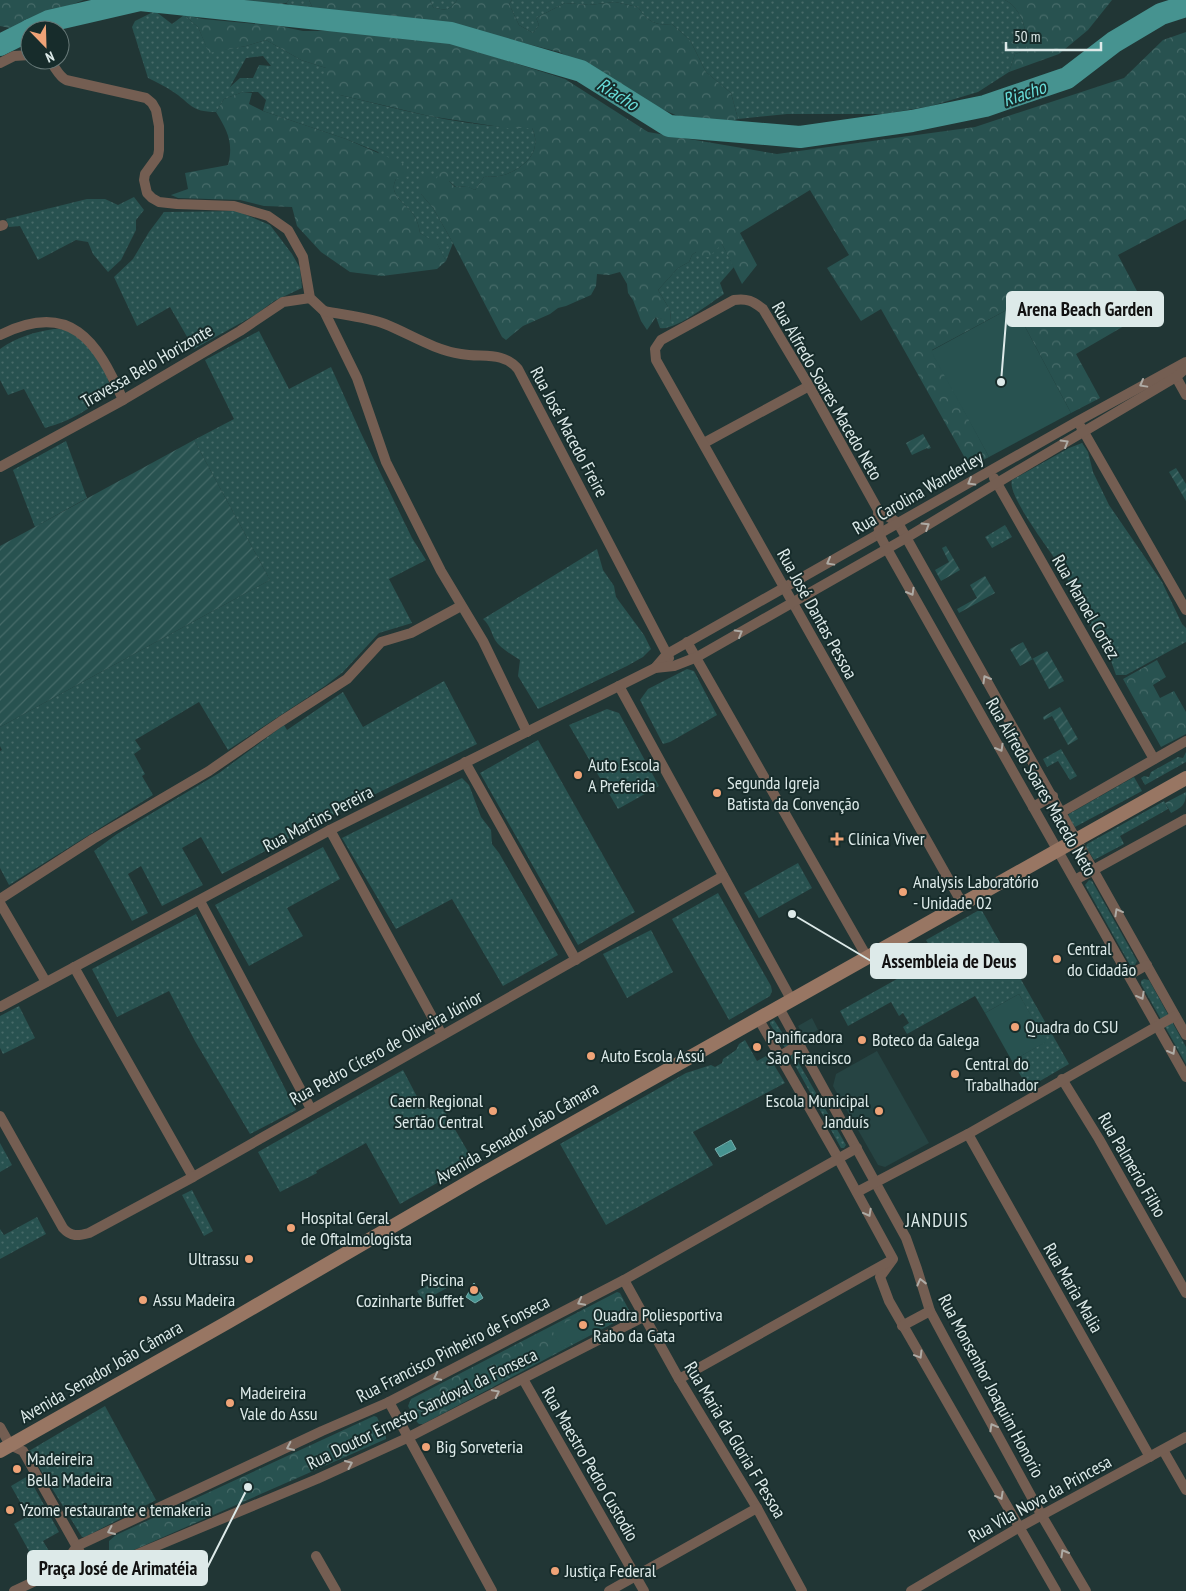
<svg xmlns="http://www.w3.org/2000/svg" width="1186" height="1591" viewBox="0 0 1186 1591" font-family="'PT Sans Narrow',sans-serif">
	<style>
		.built { fill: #264443 }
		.grass { fill: url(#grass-dots); fill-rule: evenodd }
		.forest { fill: url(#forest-crowns) }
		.garden { fill: url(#garden-furrows) }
		.pitch { fill: #285250 }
		.water { fill: url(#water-ripples); stroke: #73adab }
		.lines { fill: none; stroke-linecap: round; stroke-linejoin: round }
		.river { stroke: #469390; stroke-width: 22 }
		.street { stroke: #745e52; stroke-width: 10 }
		.secondary { stroke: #987663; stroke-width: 14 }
		.oneway { stroke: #aeaba5 }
		.poi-dot { fill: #efa377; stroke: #172c2b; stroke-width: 2 }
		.labels { text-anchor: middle; stroke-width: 4; stroke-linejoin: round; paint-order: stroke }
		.street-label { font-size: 18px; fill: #ddeae9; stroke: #172c2b }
		.poi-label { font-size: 18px; fill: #ddeae9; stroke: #172c2b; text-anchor: start }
		.water-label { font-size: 19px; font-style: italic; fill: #68deda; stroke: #172c2b }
		.neighbourhood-label { font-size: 19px; letter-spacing: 1px; fill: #ddeae9; stroke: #172c2b }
		.leader { fill: none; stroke: #ddeae9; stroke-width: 2 }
		.callout-dot { fill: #ddeae9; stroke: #172c2b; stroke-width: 2 }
		.callout { fill: #ddeae9; stroke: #ddeae9; stroke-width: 2 }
		.callout-label { font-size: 19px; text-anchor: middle; font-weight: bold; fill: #111 }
	</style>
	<defs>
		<pattern id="grass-dots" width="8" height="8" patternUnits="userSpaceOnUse" patternTransform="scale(1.25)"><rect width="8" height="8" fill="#285250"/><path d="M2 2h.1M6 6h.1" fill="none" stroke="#476b69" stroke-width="1.8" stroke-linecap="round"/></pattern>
		<pattern id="forest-crowns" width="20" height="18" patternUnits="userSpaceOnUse" patternTransform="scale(1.25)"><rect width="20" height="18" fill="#285250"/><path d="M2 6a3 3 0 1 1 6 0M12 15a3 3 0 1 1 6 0" fill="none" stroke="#476b69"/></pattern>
		<pattern id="garden-furrows" width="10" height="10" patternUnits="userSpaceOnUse" patternTransform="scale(1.25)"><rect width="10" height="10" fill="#285250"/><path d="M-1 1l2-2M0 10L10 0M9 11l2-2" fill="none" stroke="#476b69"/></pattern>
		<pattern id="water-ripples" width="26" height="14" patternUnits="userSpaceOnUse" patternTransform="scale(1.25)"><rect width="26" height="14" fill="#469390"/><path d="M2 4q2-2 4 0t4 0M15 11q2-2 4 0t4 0" fill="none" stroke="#457876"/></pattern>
	</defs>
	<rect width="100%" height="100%" fill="#213635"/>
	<g class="built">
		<polygon points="812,1018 818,1030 804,1037 798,1026"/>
		<polygon points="877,1051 929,1143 885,1167 878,1165 833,1086 836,1074"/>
	</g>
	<g class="grass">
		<polygon points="289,0 309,0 315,13 302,12 286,3"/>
		<path d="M430 0H457C450 11 445 11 433 7Z"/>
		<path d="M512 0H1005C1022 8 1028 34 1027 50L1015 54 1009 72 978 92 931 106 884 114H787L738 119 731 93 706 72 690 40 672 24C655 26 647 21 638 7L615 2 589 5 565 3 536 18 539 25 533 33 519 25 509 4Z"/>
		<path d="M155 11 172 24 184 15 198 27 209 52 246 46 266 40 301 60 326 68 340 95C403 110 467 128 532 128 543 151 525 168 504 175 498 177 490 176 484 177L475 190 466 186 456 187 449 181H436L421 194 433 208 453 243 446 261 437 244 420 233C419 228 418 222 415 217 408 204 387 196 396 179L378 152 346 139 263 111 266 100 258 92H243L224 99 216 112C190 112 191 103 172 91 165 86 156 82 148 78L132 27 135 21ZM263 56 271 66 259 65 253 78H240L230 87 246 58Z"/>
		<polygon points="134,197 144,210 136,220 136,230 121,260 108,272 93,254 88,242 76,240 38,260 20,226 9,227 6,219 87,199 105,199 118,205"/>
		<polygon points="237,211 270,225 292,254 300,268 302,288 274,301 255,315 194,349 170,307 137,326 114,277 133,259 149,232 164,212"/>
		<path d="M722 244 734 267 720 283 724 294C710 303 675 331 660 328L656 317 671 321 670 310 658 290 678 268 689 262 692 255 696 252Z"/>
		<path d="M54 329C58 329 65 329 69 331 91 343 106 366 111 390 87 411 75 419 45 428L24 389 8 395 0 380V349C17 337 34 332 54 329Z"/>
		<polygon points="259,331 289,389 331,367 360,431 412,538 426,560 389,579 412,623 379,633 343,672 325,686 228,750 199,702 135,740 141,749 134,754 145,774 142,776 153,795 9,885 0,868 0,751 2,750 0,746 0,727 270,580 194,440 234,419 205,360"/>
		<polygon points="66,441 87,498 35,527 13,470"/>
		<path d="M1082 443 1088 452 1093 472 1109 505 1162 582 1182 624 1186 628V642L1126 675H1116L1110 658V645C1109 645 1104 644 1103 643 1091 636 1071 582 1060 566 1051 552 1006 494 1012 480L1069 448Z"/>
		<polygon points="1005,525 1012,537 992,548 985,537"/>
		<path d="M597 549 603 570 614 586 616 597 644 635 651 649 643 657 627 666 538 709 518 676 520 660C512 655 500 648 495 640 491 632 490 625 483 619Z"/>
		<polygon points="687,669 694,671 717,715 670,742 663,744 640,700 648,689"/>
		<polygon points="444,681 477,744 333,815 222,874 201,837 182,848 203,885 162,906 141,866 128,874 148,913 132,921 94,851 117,834 219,773 284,725 287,730 343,692 363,727"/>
		<polygon points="607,709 619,713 659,786 618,809 569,725"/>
		<polygon points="538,740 635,912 578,945 480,773"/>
		<polygon points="1061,749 1077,776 1070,780 1058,761 1047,767 1043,759"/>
		<polygon points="1186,752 1186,762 1145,785 1141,778 1144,776 1149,777 1151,772 1178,757 1183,758"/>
		<polygon points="1134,777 1142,791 1075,827 1068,816 1069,814"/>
		<polygon points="462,778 469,785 481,817 491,830 492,844 499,853 558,955 503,986 452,899 396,929 342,838"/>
		<polygon points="1164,801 1168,809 1120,836 1124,844 1094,860 1086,847 1087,844"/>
		<polygon points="323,847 340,879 287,908 303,936 249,966 215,905"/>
		<polygon points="798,863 812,888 759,918 744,893"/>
		<polygon points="1089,880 1092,881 1137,961 1135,965 1130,965 1085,885"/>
		<polygon points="718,893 771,986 772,991 770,996 729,1020 672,919"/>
		<polygon points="981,909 1069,1064 1028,1088 1012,1061 1045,1042 1019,994 985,1013 975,996 907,1034 903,1027 909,1023 903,1013 899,1016 891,1002 848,1026 840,1011 936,957 926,940"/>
		<polygon points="196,914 296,1110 250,1134 195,1041 169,991 117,1017 92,969"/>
		<polygon points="651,930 673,972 627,998 603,954"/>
		<polygon points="1144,979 1149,980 1186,1047 1186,1064 1141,984 1141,981"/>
		<polygon points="19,1006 35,1038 3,1054 0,1048 0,1016"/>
		<polygon points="774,1020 790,1045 785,1048 770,1024 770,1022"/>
		<polygon points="745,1040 757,1061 768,1055 785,1083 693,1132 713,1165 606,1225 560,1144 686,1073 711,1065 715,1067 722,1063 723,1059 736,1050 739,1044"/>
		<polygon points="793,1053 846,1145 844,1148 841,1148 791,1058 791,1054"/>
		<polygon points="403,1070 424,1110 439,1102 474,1162 400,1204 366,1143 316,1171 317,1173 280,1192 258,1152"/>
		<polygon points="0,1143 12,1165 0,1172"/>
		<polygon points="192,1190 213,1231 204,1236 182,1195"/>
		<polygon points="37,1217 46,1234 0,1259 0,1229 4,1235"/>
		<polygon points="441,1278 447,1288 423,1301 417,1291"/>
		<polygon points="105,1406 156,1500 85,1537 82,1537 29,1451"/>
		<polygon points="28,1476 59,1532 43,1541 49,1551 34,1560 14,1524 28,1516 11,1486"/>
	</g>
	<g class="forest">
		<polygon points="0,0 84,0 10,28 0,26"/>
		<polygon points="220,0 289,0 286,3 274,6"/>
		<path d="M309 0H430L433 7C445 11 450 11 457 0H512L509 4 519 25 533 33 539 25 536 18 565 3 589 5 615 2 638 7C647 21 655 26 672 24L690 40 706 72 731 93 738 119 728 122 680 117 655 106 607 76 559 52 492 35 421 22 315 13Z"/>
		<path d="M1005 0H1112L1088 30 1059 54 1009 72 1015 54 1027 50C1028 34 1022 8 1005 0Z"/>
		<path d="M184 15 203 19 279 26 303 31H339L445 41 565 79 648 132 777 154 975 127 1124 78 1163 40 1186 32V219L1118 255 1148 312 1076 354 1100 398 1071 413 1014 306 932 350 989 457 970 467 881 309 861 321 827 268 849 255 810 190 740 233 757 265 742 284 722 244 709 257H700L696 252 692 255 689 262 678 268 658 290 670 310 671 322 656 317 647 330 641 321 633 300 628 293 627 284 620 272 609 275 597 274 596 286 591 295 566 306 558 308 550 314 523 326 506 340 502 337 453 243 433 208 421 194 418 181 430 173 436 181 439 172 445 169 450 174 449 181 455 187 467 186 475 190 484 177C490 176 498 177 504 175 525 168 543 151 532 128H507L429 116 340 95 326 85V68L301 60 266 40 246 46 209 53 198 27Z"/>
		<path d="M243 92 252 93 249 104 263 111 346 139 406 165 409 176 396 179C387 196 408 204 415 217 418 222 419 228 420 233L437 243 446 261 437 269 382 276 350 272 321 252 297 226 292 207 264 206 240 200 178 198 171 195 188 189 185 173 228 165C234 143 227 130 216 112L224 99Z"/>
		<polygon points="1157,660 1166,677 1153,685 1160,698 1174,691 1186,712 1186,734 1161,747 1123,679"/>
		<path d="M1186 792C1186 805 1182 807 1171 813L1165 803Z"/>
		<polygon points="617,1292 620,1293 630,1312 627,1316 423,1424 419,1424 417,1422 408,1406 411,1399"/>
		<path d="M374 1416 377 1417 386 1437V1439L127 1553C119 1556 115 1557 109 1550V1541L116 1535Z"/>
	</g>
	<g class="garden">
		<polygon points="923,434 931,448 928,449 927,448 912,455 906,443"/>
		<polygon points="194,440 270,580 0,727 0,546"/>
		<polygon points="1176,468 1186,484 1186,501 1169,472"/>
		<polygon points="946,546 960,570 941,581 935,570 949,562 942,548"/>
		<polygon points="985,576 995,593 959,613 957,609 977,598 970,585"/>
		<polygon points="1023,642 1032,659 1047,651 1064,681 1049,689 1033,659 1020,666 1010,649"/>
		<polygon points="1060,707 1078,739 1068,745 1052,716 1044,720 1043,717"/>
	</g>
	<g class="pitch">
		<polygon points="1014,306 1071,413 989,457 931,351"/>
		<polygon points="1019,994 1046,1042 1012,1061 985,1013"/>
		<polygon points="605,1301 615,1320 562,1348 552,1330"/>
	</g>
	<g class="water">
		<polygon points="731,1140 736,1149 720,1157 715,1149"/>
		<polygon points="474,1283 483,1298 475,1303 466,1297"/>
	</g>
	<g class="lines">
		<g class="river">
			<polyline points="30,30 49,21 140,0 451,33 581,71 669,126 800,137 912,121 985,106 1067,78 1114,42 1161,14 1186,6"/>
			<polyline points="0,45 30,30"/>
		</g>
		<g class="street">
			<path d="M48 60C56 66 57 75 66 80L146 98 152 103 156 110 159 126V150L158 156 145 174 144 180 147 193 152 198 159 202 177 204 234 206 268 216 288 230 303 257 310 298 324 311 357 378 386 462 441 571 483 641 527 732"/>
			<polyline points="0,63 14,56 30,55"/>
			<polyline points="0,226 3,225"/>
			<path d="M324 311C344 315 367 317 385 324 410 334 434 350 461 354 482 358 503 351 518 369L669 658"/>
			<path d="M0 335C70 300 97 340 123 400"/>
			<polyline points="1170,374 1176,377 1186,395"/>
			<polyline points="1081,427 1186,610"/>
			<polyline points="704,443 809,386"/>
			<polyline points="0,467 123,400 240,331 283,302 310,298"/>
			<polyline points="994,478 1154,759"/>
			<polyline points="878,510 898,523 1186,1035"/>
			<polyline points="687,642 867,957"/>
			<polyline points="655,668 667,654 1078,421 1186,362"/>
			<polyline points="619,686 791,999"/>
			<polyline points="465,762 576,960"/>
			<polyline points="1033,807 1053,796"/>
			<polyline points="1062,812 1186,741"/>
			<polyline points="330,830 442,1035"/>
			<polyline points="1075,880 1186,819"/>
			<polyline points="0,899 93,839 209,771 280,722 347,679 381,642 411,633 461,606"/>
			<polyline points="200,901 311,1109"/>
			<polyline points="0,903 46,982"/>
			<path d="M962 903 656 360 655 349 661 340 734 300C747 298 753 301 763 309L809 386 878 510 879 534 887 549 1186 1077"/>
			<polyline points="74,967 193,1177"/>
			<polyline points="1129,975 1147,965"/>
			<polyline points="778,1006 906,1238 917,1269 930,1311 945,1339 1042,1516 1086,1591"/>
			<polyline points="0,1007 330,830 655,668 674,666 697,657 906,538 997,483 1176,377 1186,368"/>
			<polyline points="758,1018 838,1158 893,1259 880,1277 889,1301 1056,1591"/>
			<polyline points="780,1056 800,1044"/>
			<polyline points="1062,1079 1099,1139 1186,1293"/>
			<path d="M0 1116 63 1228C71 1237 78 1236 89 1233L193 1177 723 876"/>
			<polyline points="968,1134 1150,1457"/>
			<polyline points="857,1192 968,1134 1175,1016"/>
			<polyline points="624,1280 679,1379 757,1508 802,1591"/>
			<polyline points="902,1326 930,1311"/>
			<polyline points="523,1379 644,1591"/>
			<polyline points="679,1379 890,1261"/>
			<polyline points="389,1402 492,1591"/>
			<polyline points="0,1427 10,1445 23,1451 86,1563"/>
			<polyline points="1163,1450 1186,1490"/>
			<polyline points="316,1556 336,1591"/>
			<polyline points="61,1569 77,1546 322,1431 389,1402 624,1280 857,1148"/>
			<polyline points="14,1591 61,1569 86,1563 123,1560 317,1479 407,1438 645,1316"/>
			<polyline points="609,1591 757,1508"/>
			<polyline points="911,1591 1018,1528 1186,1437"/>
		</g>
		<polyline class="secondary" points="0,1451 228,1322 479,1176 1186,778"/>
	</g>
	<defs><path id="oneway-chevron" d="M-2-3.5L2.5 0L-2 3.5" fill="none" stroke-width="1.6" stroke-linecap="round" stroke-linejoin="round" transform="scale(1.25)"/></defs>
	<g class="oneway">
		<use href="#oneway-chevron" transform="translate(1143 384) rotate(151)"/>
		<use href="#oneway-chevron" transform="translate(1065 443) rotate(-31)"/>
		<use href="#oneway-chevron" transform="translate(971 482) rotate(150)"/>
		<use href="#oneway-chevron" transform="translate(926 526) rotate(-32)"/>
		<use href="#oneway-chevron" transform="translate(830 562) rotate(151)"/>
		<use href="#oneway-chevron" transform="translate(911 592) rotate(60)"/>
		<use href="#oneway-chevron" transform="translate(739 633) rotate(-30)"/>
		<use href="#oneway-chevron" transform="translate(986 679) rotate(-120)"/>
		<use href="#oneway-chevron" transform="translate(1000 748) rotate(60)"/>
		<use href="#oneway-chevron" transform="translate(1118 912) rotate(-119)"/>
		<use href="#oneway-chevron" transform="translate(1141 996) rotate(61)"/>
		<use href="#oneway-chevron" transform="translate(1172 1051) rotate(61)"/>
		<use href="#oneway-chevron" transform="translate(868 1213) rotate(62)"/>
		<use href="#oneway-chevron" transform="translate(921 1282) rotate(-104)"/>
		<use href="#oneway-chevron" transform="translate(581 1302) rotate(153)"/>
		<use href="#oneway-chevron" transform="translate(919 1355) rotate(59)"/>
		<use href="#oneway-chevron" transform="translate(437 1377) rotate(153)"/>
		<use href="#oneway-chevron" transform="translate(496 1393) rotate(-27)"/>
		<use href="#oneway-chevron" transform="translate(993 1427) rotate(-119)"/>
		<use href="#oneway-chevron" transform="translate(290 1447) rotate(155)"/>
		<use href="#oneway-chevron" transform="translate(349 1464) rotate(-24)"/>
		<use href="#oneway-chevron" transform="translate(1000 1496) rotate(61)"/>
		<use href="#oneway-chevron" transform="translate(111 1531) rotate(156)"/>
		<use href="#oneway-chevron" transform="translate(1064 1553) rotate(-120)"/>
	</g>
	<g class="poi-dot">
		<circle cx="578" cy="775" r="5"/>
		<circle cx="717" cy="793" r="5"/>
		<path d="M834.5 831.5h5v5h5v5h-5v5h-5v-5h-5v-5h5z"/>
		<circle cx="903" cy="892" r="5"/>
		<circle cx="1057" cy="959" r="5"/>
		<circle cx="1015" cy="1027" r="5"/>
		<circle cx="862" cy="1040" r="5"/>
		<circle cx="757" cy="1047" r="5"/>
		<circle cx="591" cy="1056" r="5"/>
		<circle cx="955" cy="1074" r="5"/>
		<circle cx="493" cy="1111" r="5"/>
		<circle cx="879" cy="1111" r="5"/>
		<circle cx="291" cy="1228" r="5"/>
		<circle cx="249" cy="1259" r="5"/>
		<circle cx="474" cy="1290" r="5"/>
		<circle cx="143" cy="1300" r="5"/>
		<circle cx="583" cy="1325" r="5"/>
		<circle cx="230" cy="1403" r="5"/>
		<circle cx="426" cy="1447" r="5"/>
		<circle cx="17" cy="1469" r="5"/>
		<circle cx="10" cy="1510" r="5"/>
		<circle cx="555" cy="1571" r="5"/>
	</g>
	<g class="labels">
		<g class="street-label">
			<text transform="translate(147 366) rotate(-30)" y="6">Travessa Belo Horizonte</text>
			<text transform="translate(827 391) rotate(60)" y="6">Rua Alfredo Soares Macedo Neto</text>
			<text transform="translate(569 432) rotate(62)" y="6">Rua José Macedo Freire</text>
			<text transform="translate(918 493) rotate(-30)" y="6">Rua Carolina Wanderley</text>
			<text transform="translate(1086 607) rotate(60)" y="6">Rua Manoel Cortez</text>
			<text transform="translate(817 614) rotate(61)" y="6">Rua José Dantas Pessoa</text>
			<text transform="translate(1041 787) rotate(60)" y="6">Rua Alfredo Soares Macedo Neto</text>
			<text transform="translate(318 819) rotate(-28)" y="6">Rua Martins Pereira</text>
			<text transform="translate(386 1048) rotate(-29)" y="6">Rua Pedro Cícero de Oliveira Júnior</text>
			<text transform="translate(517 1133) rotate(-30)" y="6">Avenida Senador João Câmara</text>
			<text transform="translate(1132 1165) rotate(60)" y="6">Rua Palmerio Filho</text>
			<text transform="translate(1073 1288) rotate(60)" y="6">Rua Maria Malia</text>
			<text transform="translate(453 1349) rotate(-27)" y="6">Rua Francisco Pinheiro de Fonseca</text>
			<text transform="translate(101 1372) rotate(-30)" y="6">Avenida Senador João Câmara</text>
			<text transform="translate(991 1386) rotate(62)" y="6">Rua Monsenhor Joaquim Honorio</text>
			<text transform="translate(422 1409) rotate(-26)" y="6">Rua Doutor Ernesto Sandoval da Fonseca</text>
			<text transform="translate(735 1440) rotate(59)" y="6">Rua Maria da Gloria F Pessoa</text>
			<text transform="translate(590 1464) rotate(60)" y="6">Rua Maestro Pedro Custodio</text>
			<text transform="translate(1040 1499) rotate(-29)" y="6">Rua Vila Nova da Princesa</text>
		</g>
		<g class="poi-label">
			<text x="588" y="771">Auto Escola<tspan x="588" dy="21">A Preferida</tspan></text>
			<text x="727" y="789">Segunda Igreja<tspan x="727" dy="21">Batista da Convenção</tspan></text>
			<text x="848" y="845">Clínica Viver</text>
			<text x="913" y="888">Analysis Laboratório<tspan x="913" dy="21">- Unidade 02</tspan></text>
			<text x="1067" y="955">Central<tspan x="1067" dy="21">do Cidadão</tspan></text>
			<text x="1025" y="1033">Quadra do CSU</text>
			<text x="767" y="1043">Panificadora<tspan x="767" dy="21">São Francisco</tspan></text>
			<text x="872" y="1046">Boteco da Galega</text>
			<text x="601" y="1062">Auto Escola Assú</text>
			<text x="965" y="1070">Central do<tspan x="965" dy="21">Trabalhador</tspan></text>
			<text x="483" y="1107" text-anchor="end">Caern Regional<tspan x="483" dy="21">Sertão Central</tspan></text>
			<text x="869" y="1107" text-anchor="end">Escola Municipal<tspan x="869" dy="21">Janduís</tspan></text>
			<text x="301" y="1224">Hospital Geral<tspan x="301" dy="21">de Oftalmologista</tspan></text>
			<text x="239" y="1265" text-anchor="end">Ultrassu</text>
			<text x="464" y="1286" text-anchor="end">Piscina<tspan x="464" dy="21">Cozinharte Buffet</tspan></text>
			<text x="153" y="1306">Assu Madeira</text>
			<text x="593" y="1321">Quadra Poliesportiva<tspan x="593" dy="21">Rabo da Gata</tspan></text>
			<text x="240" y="1399">Madeireira<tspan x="240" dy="21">Vale do Assu</tspan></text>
			<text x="436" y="1453">Big Sorveteria</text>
			<text x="27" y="1465">Madeireira<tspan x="27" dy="21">Bella Madeira</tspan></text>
			<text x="20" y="1516">Yzome restaurante e temakeria</text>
			<text x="565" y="1577">Justiça Federal</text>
		</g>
		<g class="water-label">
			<text transform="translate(1024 93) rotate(-19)" y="7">Riacho</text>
			<text transform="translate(618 94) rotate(32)" y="7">Riacho</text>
		</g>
		<g class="neighbourhood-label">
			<text x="937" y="1227">JANDUIS</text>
		</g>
	</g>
	<path class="leader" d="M1001 382L1007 309M792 914L871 961M248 1487L207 1568"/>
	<g class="callout-dot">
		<circle cx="1001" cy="382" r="5"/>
		<circle cx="792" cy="914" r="5"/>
		<circle cx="248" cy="1487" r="5"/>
	</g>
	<g class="callout">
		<rect x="1007" y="292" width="156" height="34" rx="5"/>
		<rect x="871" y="944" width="155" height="34" rx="5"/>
		<rect x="28" y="1551" width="179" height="34" rx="5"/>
	</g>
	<g class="callout-label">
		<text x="1085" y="316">Arena Beach Garden</text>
		<text x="949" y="968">Assembleia de Deus</text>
		<text x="118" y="1575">Praça José de Arimatéia</text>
	</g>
	<g transform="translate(45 45) rotate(157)"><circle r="24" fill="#172c2b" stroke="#667877"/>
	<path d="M0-4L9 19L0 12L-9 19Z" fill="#efa377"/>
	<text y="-8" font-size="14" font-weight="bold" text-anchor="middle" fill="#ddeae9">N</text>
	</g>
	<path d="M1006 42v8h95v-8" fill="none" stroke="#ddeae9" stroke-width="2.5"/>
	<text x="1014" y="42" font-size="15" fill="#ddeae9" stroke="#172c2b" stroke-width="4" paint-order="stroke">50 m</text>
</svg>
